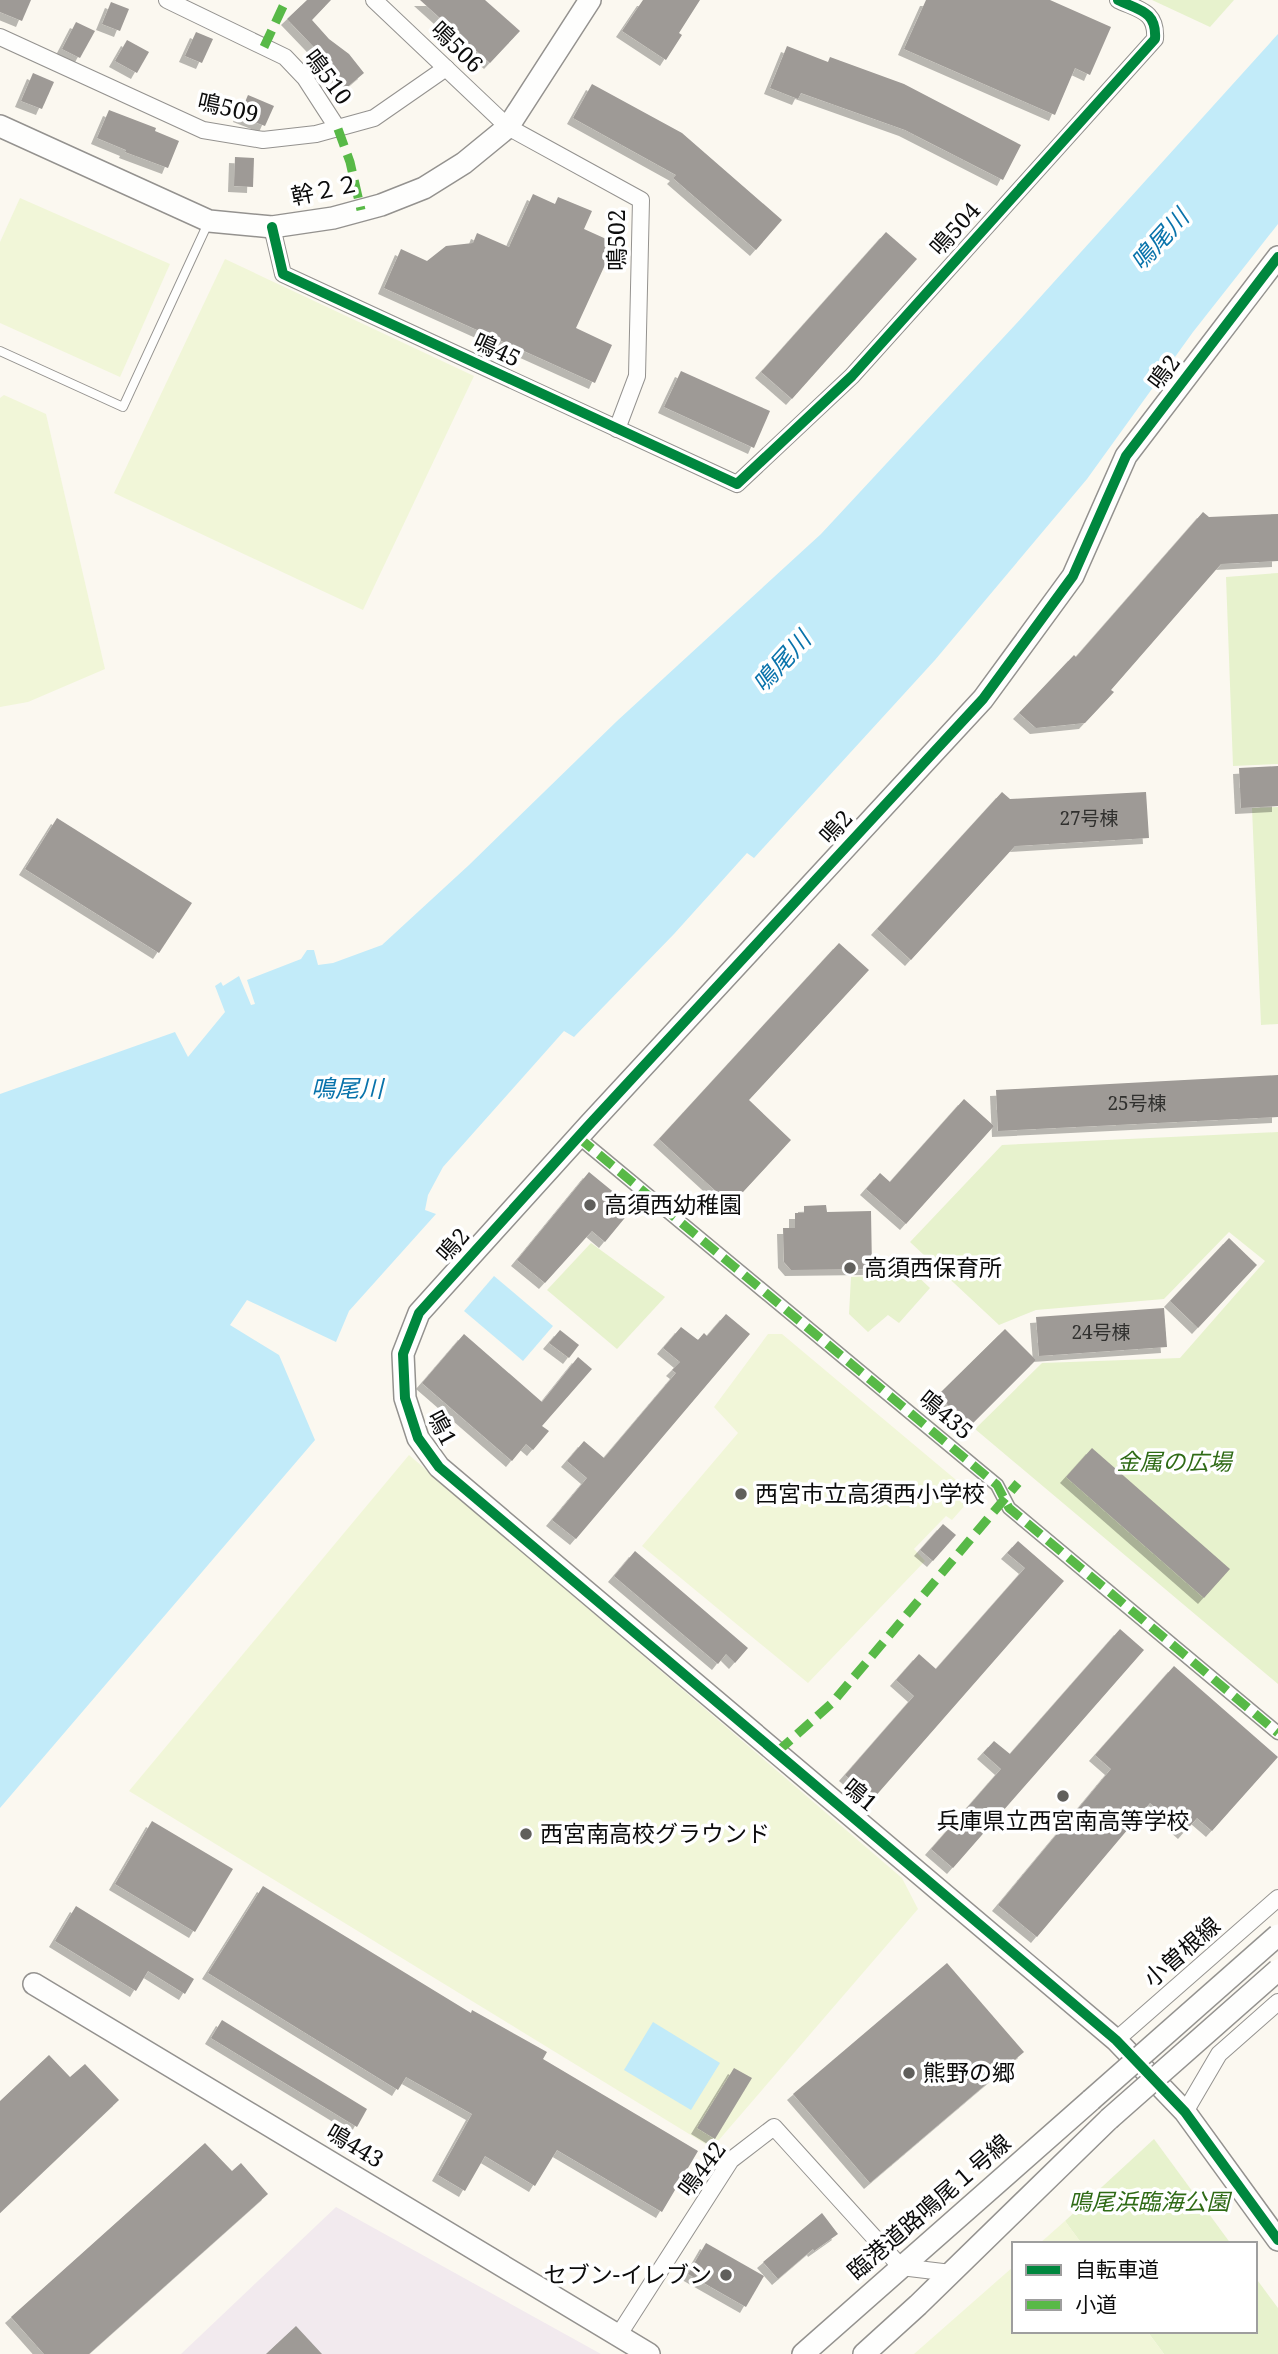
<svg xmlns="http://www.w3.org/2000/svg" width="1278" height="2354" viewBox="0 0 1278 2354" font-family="'Noto Serif','Noto Sans JP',serif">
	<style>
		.industrial { fill: #f2eaee }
		.green { fill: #e7f2cd }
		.pitch { fill: #f1f6d8 }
		.water { fill: #c2ebf9 }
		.building { fill: #9e9a96; filter: url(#shadow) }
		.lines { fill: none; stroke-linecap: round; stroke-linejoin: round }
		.service-casing { stroke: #94928f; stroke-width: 10 }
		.pedestrian-casing { stroke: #94928f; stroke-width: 15 }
		.minor-casing { stroke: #94928f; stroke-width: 18 }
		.tertiary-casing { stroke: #94928f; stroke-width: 24 }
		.service { stroke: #fefefd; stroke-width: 8 }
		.pedestrian { stroke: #fefefd; stroke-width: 12 }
		.minor { stroke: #fefefd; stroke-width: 16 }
		.tertiary { stroke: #fefefd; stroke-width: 21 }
		.tertiary-bridge-casing { stroke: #94928f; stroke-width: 24; stroke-linecap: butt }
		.tertiary-bridge { stroke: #fefefd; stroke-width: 21 }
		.quiet { stroke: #58b947; stroke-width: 9; stroke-dasharray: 18 9; stroke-linecap: butt }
		.cycleway-casing { stroke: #fff; stroke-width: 15 }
		.cycleway { stroke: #00873e; stroke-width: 10 }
		.poi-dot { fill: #605f5c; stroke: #fff; stroke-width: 2.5 }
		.labels { text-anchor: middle; stroke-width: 7; stroke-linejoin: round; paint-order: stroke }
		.number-label { font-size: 19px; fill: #30302e }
		.street-label { font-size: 23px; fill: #0c0c0c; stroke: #fff }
		.poi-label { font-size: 23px; fill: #0c0c0c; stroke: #fff; text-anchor: start }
		.park-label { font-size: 23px; font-style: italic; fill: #2f6b16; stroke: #fff }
		.water-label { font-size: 24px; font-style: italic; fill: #0973ab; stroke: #fff }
	</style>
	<defs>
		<filter id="shadow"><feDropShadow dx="-6" dy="6" stdDeviation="0" flood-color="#0004"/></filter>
	</defs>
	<rect width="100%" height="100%" fill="#fbf8f0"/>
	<polygon class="industrial" points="336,2207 601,2354 181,2354"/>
	<g class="green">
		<polygon points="1152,0 1234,0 1210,27"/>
		<polygon points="1278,573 1278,764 1233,766 1226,577"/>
		<polygon points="1278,807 1278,1024 1261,1025 1252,808"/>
		<polygon points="1278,1132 1278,1684 975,1429 1042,1363 1180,1358 1265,1261 1229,1232 1164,1299 1036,1310 999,1325 910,1242 1002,1145"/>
		<polygon points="591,1243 665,1297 617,1349 547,1290"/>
		<polygon points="897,1257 930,1288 899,1323 888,1315 868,1332 849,1314 851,1277 878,1276"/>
		<polygon points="1154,2139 1231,2244 1082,2244 1065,2221"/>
		<polygon points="1255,2277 1278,2308 1278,2354 1164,2354 1147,2331 1255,2331"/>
	</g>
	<g class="pitch">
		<polygon points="20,198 170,264 120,377 0,323 0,242"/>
		<polygon points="225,259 474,376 363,610 114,493"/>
		<polygon points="4,395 46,414 105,669 28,702 0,707 0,398"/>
		<polygon points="768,1334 782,1334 974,1495 952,1520 946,1516 914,1549 925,1561 808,1683 642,1546 738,1433 714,1407"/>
		<polygon points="409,1455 902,1878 918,1909 712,2148 129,1791"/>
		<polygon points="1065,2221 1082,2244 1039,2244"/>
		<polygon points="1014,2266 1014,2331 1147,2331 1164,2354 914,2354"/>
	</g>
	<g class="water">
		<polygon points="1278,34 1278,224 1193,332 1087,479 935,660 754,858 747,853 674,934 574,1037 564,1031 443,1167 428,1195 425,1210 436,1214 349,1311 336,1342 247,1300 230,1325 279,1355 315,1440 0,1808 0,1094 175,1032 188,1057 225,1012 215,986 221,982 223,986 239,976 251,1005 255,1004 247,980 301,959 307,950 314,950 318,965 333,963 382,945 469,865 617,721 821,534 1015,325"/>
		<polygon points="494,1276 553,1326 523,1361 464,1311"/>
		<polygon points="653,2022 720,2063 691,2110 624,2070"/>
	</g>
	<g class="building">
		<polygon points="0,0 31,0 22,21 0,12"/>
		<polygon points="307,0 331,0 312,20 329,39 349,54 364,73 345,89 329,71 333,67 287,19"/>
		<polygon points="420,0 485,0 520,31 490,63"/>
		<polygon points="643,0 700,0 679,33 682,35 666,60 622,31"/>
		<polygon points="926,0 1050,0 1111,27 1090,75 1075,68 1055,115 904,49"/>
		<polygon points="111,2 129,9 120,31 102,24"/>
		<polygon points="76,22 95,31 80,58 62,49"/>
		<polygon points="196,32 213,39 202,63 185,56"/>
		<polygon points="127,40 149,52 137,73 115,61"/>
		<polygon points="787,46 828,62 830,57 904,84 1021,145 1003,180 905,130 801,93 798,99 770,88"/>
		<polygon points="33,73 54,82 42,109 21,101"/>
		<polygon points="592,84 682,133 782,220 756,250 673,178 676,175 573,118"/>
		<polygon points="248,95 274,106 265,126 239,116"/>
		<polygon points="109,110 156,128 155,131 179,141 168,168 125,152 126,150 97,138"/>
		<polygon points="235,157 254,158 253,187 234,186"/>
		<polygon points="533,194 555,204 558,197 592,211 584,229 615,243 576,328 612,345 595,383 384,288 401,249 427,261 446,246 473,243 477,233 509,247"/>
		<polygon points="886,232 917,259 792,399 761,372"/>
		<polygon points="681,371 770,411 754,448 664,407"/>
		<polygon points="1203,512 1209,517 1278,514 1278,561 1221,564 1111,690 1114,692 1085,723 1036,728 1019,713 1074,655 1076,657"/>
		<polygon points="1278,766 1278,806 1241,808 1239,768"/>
		<polygon points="1002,792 1010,799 1146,792 1149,838 1015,846 911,960 877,929"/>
		<polygon points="57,818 192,903 159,953 25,869"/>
		<polygon points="839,943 869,970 749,1100 791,1140 731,1205 659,1139"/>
		<polygon points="1278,1075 1278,1117 998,1131 996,1090"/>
		<polygon points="964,1099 994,1126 906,1224 866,1189 880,1173 890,1182"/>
		<polygon points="589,1172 633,1208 605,1242 592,1231 545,1283 517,1260"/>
		<polygon points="826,1205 827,1212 871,1211 872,1269 791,1270 784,1262 783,1228 795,1228 795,1213 804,1213 804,1206"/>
		<polygon points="1229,1238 1257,1265 1198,1328 1170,1301"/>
		<polygon points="1164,1308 1167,1347 1039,1356 1036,1317"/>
		<polygon points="726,1314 750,1334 576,1539 552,1520 587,1478 567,1461 584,1441 604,1458 676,1373 672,1370 680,1362 663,1348 681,1327 698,1340 704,1333 707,1336"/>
		<polygon points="1005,1329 1036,1360 969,1427 938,1395"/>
		<polygon points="560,1330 579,1345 569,1358 549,1343"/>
		<polygon points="464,1334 542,1402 578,1357 592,1369 542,1426 549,1431 533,1450 526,1444 512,1461 422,1383"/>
		<polygon points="1092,1448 1230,1569 1204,1598 1066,1477"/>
		<polygon points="943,1524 956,1535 933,1561 920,1550"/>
		<polygon points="1018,1541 1064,1581 873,1799 845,1775 914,1696 896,1680 919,1654 936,1669 1025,1568 1007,1553"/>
		<polygon points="635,1551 748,1648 735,1663 726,1654 718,1664 614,1576"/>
		<polygon points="1120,1629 1144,1650 953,1868 931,1849 1001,1769 983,1753 994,1741 1010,1754"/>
		<polygon points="1174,1666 1278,1757 1212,1831 1197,1818 1184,1833 1150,1803 1037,1937 998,1905 1111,1769 1095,1755"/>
		<polygon points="152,1821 233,1869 195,1932 115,1884"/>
		<polygon points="263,1886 471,2013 472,2010 547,2052 543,2059 698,2151 662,2212 557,2150 535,2186 485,2156 465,2191 438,2175 472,2114 406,2077 398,2090 208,1973"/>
		<polygon points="76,1906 194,1979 185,1994 148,1971 136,1991 55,1941"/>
		<polygon points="947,1963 1024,2052 870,2183 793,2094"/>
		<polygon points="222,2020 367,2109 357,2127 211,2038"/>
		<polygon points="49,2055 70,2077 85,2064 119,2100 0,2213 0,2101"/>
		<polygon points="734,2068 752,2078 715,2139 697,2128"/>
		<polygon points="205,2143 232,2171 241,2163 268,2194 89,2354 44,2354 11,2317"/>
		<polygon points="822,2213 838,2234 814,2251 813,2249 778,2279 763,2262"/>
		<polygon points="706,2243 764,2276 746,2307 688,2274"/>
		<polygon points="296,2326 322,2354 266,2354"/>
	</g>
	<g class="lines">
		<defs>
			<polyline id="service" points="0,351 123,407 209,221"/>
			<polyline id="pedestrian" points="578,1137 997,1485 1009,1508 1278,1733"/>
			<g id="minor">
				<polyline points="167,0 285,57 305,78 338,129"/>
				<polyline points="374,0 508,127 641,200 637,376 617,429"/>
				<polyline points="0,37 203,130 263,140 316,134 374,118 446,68"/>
				<path d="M272 227 283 274 737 484 852 376 1155 39C1157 11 1139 10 1118 0"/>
				<polyline points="1116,2040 1278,1898"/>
				<polyline points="1185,2112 1219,2054 1278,2002"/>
				<polyline points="618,2336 731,2160 774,2127 901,2267 951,2273"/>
			</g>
			<g id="tertiary">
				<polyline points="0,126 209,221 272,227 333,218 381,205 424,188 464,163 508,127 590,0"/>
				<polyline points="1278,257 1126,456 1073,576 983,699 589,1125 419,1313 403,1354 405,1398 418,1438 439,1467 1116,2040 1185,2112 1278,2240"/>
				<polyline points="34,1984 649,2354"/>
				<polyline points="803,2354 1091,2100"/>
				<polyline points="864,2354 918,2305 1109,2119"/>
			</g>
		</defs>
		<use href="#service" class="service-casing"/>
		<use href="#pedestrian" class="pedestrian-casing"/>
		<use href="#minor" class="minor-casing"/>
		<use href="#tertiary" class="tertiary-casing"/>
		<use href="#service" class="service"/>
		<use href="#pedestrian" class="pedestrian"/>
		<use href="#minor" class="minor"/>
		<use href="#tertiary" class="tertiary"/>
		<defs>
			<g id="tertiary-bridge">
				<polyline points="1091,2100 1278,1935"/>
				<polyline points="1109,2119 1278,1970"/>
			</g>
		</defs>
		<use href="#tertiary-bridge" class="tertiary-bridge-casing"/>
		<use href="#tertiary-bridge" class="tertiary-bridge"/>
		<g class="quiet">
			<polyline points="264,47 286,0"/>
			<polyline points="338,129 350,162 361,210"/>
			<polyline points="578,1137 997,1485 1009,1508 1278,1733"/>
			<polyline points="777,1752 832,1703 1018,1483"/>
		</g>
		<defs>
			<g id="cycleway">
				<path d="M272 227 283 274 737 484 852 376 1155 39C1157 11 1139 10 1118 0"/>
				<polyline points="1278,257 1126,456 1073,576 983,699 589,1125 419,1313 403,1354 405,1398 418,1438 439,1467 1116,2040 1185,2112 1278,2240"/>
			</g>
		</defs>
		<use href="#cycleway" class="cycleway-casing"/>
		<use href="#cycleway" class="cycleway"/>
	</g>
	<g class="poi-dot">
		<circle cx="590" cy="1205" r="7"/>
		<circle cx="850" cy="1268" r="7"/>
		<circle cx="741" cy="1494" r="7"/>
		<circle cx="1063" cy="1796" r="7"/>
		<circle cx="526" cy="1834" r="7"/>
		<circle cx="909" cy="2073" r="7"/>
		<circle cx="726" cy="2275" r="7"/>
	</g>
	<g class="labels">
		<g class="number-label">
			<text x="1089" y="825">27号棟</text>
			<text x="1137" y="1110">25号棟</text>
			<text x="1101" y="1339">24号棟</text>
		</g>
		<g class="street-label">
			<text transform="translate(457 47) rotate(44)" y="8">鳴506</text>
			<text transform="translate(328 77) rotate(53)" y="8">鳴510</text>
			<text transform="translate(228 108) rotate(13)" y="8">鳴509</text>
			<text transform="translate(325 190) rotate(-12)" y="8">幹２２</text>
			<text transform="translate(955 229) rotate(-48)" y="8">鳴504</text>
			<text transform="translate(617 240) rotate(-90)" y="8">鳴502</text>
			<text transform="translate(497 350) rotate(25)" y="8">鳴45</text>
			<text transform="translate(1164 372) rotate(-53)" y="8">鳴2</text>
			<text transform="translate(836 827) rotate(-47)" y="8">鳴2</text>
			<text transform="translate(453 1245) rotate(-48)" y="8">鳴2</text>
			<text transform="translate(946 1415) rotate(40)" y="8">鳴435</text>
			<text transform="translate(442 1428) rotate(62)" y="8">鳴1</text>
			<text transform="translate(860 1795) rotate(40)" y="8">鳴1</text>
			<text transform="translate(1182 1952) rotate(-41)" y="8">小曽根線</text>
			<text transform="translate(355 2146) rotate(31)" y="8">鳴443</text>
			<text transform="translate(702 2169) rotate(-53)" y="8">鳴442</text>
			<text transform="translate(929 2207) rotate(-41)" y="8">臨港道路鳴尾１号線</text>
		</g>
		<g class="poi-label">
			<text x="604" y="1213">高須西幼稚園</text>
			<text x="864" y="1276">高須西保育所</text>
			<text x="755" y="1502">西宮市立高須西小学校</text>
			<text x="1063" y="1829" text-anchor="middle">兵庫県立西宮南高等学校</text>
			<text x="540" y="1842">西宮南高校グラウンド</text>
			<text x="923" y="2081">熊野の郷</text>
			<text x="712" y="2283" text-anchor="end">セブン-イレブン</text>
		</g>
		<g class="park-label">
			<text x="1174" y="1470">金属の広場</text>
			<text x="1149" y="2210">鳴尾浜臨海公園</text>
		</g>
		<g class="water-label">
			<text transform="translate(1160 240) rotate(-48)" y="8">鳴尾川</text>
			<text transform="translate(782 662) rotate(-48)" y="8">鳴尾川</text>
			<text x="347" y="1097">鳴尾川</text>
		</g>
	</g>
	<rect x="1012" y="2242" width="245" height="91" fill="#ffffff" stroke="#9e9e9e" stroke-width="2"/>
	<rect x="1026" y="2265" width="35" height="10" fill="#00873e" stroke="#9e9e9e" stroke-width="2"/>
	<text x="1075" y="2277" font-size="21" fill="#0c0c0c">自転車道</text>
	<rect x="1026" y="2300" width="35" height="10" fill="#58b947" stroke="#9e9e9e" stroke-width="2"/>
	<text x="1075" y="2312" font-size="21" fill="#0c0c0c">小道</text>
</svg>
